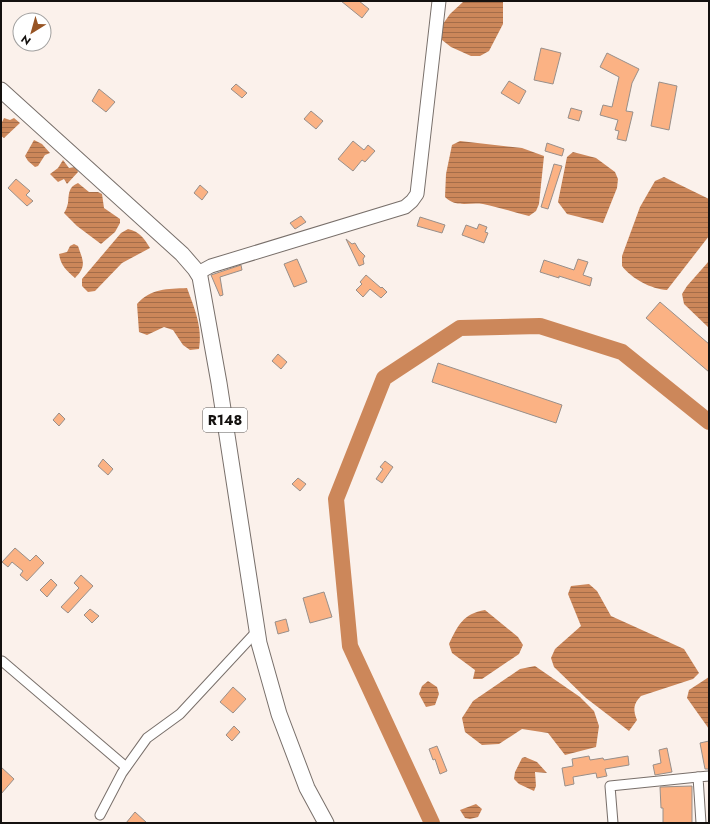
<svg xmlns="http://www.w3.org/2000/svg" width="710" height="824" viewBox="0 0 710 824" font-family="Jost,sans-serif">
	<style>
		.water { fill: url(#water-rules) }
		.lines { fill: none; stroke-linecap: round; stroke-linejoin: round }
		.river { stroke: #cc875a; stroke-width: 16 }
		.building { fill: #fbb284; stroke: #988f8a }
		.street-casing { stroke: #786f6a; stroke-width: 11 }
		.secondary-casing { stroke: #786f6a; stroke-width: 15 }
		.primary-casing { stroke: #786f6a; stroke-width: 17 }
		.street { stroke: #fff; stroke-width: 9 }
		.secondary { stroke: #fff; stroke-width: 13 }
		.primary { stroke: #fff; stroke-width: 15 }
		.labels { text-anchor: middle; stroke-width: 3; stroke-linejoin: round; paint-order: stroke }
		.shield { fill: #fff; stroke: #5a5857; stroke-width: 1 }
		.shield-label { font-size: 14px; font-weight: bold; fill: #14110f }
	</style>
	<defs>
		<pattern id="water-rules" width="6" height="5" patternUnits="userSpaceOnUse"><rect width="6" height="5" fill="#cc875a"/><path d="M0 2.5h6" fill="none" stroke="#a46d49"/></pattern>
	</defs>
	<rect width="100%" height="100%" fill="#fbf1eb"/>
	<g class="water">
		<polygon points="464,1 503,1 503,24 489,51 480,56 471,56 451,47 442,40 438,31 450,14"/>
		<polygon points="4,118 10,120 14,118 20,123 4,138 1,136 1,124"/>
		<polygon points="34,140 42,144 50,153 45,155 38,166 35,167 28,161 25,156"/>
		<path d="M460 141 522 148 544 156 539 204 536 211 529 216C513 212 498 207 483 204 469 202 456 208 445 197L446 174 452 145Z"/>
		<polygon points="573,152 596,158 615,172 618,179 617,188 603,223 567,214 558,202 567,157"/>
		<polygon points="63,160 69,168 76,167 78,172 67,184 64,179 58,182 50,174 58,168"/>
		<path d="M664 177 709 199V236L667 290C651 289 632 279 622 266V256L640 207 655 181Z"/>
		<path d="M78 183 89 192H98L102 194 104 208 120 219V223L115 232 101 244 77 226 64 213C66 210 67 207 68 203 69 194 68 187 78 183Z"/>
		<path d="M128 229C140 232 144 238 150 248L122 263 95 291 88 292 82 286V279L121 233Z"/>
		<path d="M74 244 78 246C83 261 87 266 75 278 66 270 61 266 59 254L67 252 70 246Z"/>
		<polygon points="709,261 709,328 684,304 682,294 687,286"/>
		<path d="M187 288C194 307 203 328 199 349L190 350 183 345 173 330 164 327 147 335 139 332 137 304C151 288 167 289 187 288Z"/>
		<path d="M589 584 597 591 611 616 684 649 699 673 693 679 641 696C633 704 633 710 637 720L629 731 586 698 554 667 551 658 555 649 581 626 568 594 571 586Z"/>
		<path d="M485 610 518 637 523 645 519 654 482 679H473L475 670 452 653 449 644C458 625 463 614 485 610Z"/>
		<polygon points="535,666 580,697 594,711 599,726 596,747 565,755 548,733 522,729 499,744 482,745 465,732 462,718 473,701 520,669"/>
		<polygon points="709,677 709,729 687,698 689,690"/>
		<polygon points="428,681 437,687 439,694 435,705 426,707 419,694 422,686"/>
		<polygon points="525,757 537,762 547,773 535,772 536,786 534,791 519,784 514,779 515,772 522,758"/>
		<polygon points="476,804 482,809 478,817 470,819 465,818 460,810"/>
	</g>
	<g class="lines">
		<polyline class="river" points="432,823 350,646 336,499 384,378 460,328 540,326 622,352 709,422"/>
	</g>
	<g class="building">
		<polygon points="341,1 359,1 369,9 362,18"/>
		<polygon points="541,48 561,53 553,84 534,80"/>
		<polygon points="607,53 639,69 632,83 626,111 633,112 626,141 617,139 619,131 615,130 618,120 600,115 603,105 612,107 619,77 600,67"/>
		<polygon points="509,81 526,91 519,104 501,93"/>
		<polygon points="659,82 677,86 669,130 651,126"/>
		<polygon points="236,84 247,93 242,98 231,89"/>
		<polygon points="99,89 115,102 106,112 92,101"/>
		<polygon points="571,108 582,111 579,121 568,118"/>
		<polygon points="311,111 323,121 316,129 304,119"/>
		<polygon points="353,141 364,150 368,145 375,151 365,162 362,160 353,171 338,159"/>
		<polygon points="547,143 564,149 562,156 545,151"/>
		<polygon points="554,164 562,166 548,209 541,207"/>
		<polygon points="16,179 30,191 26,195 33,201 27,206 8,188"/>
		<polygon points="200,185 208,192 202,200 194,193"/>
		<polygon points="301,216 306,222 295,229 290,223"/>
		<polygon points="420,217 445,225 442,233 417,226"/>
		<polygon points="479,224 487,227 485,232 488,233 484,243 462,235 466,225 477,229"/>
		<polygon points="346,239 352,244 355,243 359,250 365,256 363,259 364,264 359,266"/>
		<polygon points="297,259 307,282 294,287 284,264"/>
		<polygon points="578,259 588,262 583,275 592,278 590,286 559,276 559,278 540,272 544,260 574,270"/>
		<polygon points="241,265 242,270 220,277 223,295 220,296 211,275"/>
		<polygon points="366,275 381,288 382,287 387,292 381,298 370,289 363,297 356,290 362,284 360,282"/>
		<polygon points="660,302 709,344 709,372 646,318"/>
		<polygon points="278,354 287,362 281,369 272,361"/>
		<polygon points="438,363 562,405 556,423 432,382"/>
		<polygon points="59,413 65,419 59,426 53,420"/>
		<polygon points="103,459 113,469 108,475 98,466"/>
		<polygon points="385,461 393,467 382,483 376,479 383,469 380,467"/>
		<polygon points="298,478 306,484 300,491 292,484"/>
		<polygon points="15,548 30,561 36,555 44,563 27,581 20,575 23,571 12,562 8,567 2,562"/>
		<polygon points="81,575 93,586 68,613 61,607 79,588 74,583"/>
		<polygon points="51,579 57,585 47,597 40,590"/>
		<polygon points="324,592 332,617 310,623 303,598"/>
		<polygon points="90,609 99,616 92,623 84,615"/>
		<polygon points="286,619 289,631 278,634 275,622"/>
		<polygon points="233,687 246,699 233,713 220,702"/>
		<polygon points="234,726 240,732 232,741 226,735"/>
		<polygon points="709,741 709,769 705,769 700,743"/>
		<polygon points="437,746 447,771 440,774 435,759 433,760 429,749"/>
		<polygon points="667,748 672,772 655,775 653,765 661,763 659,750"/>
		<polygon points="589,756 590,760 603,758 604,760 628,756 629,765 605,769 607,776 597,778 596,773 573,777 574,784 565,786 562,768 573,766 572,759"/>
		<polygon points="1,767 14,779 1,794"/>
		<polygon points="692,786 692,823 663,823 663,808 661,808 660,787"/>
		<polygon points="135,812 147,823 126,823"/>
	</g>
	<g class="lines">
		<defs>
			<g id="street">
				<polyline points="2,661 126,767"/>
				<polyline points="100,815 122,773 147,738 180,714 257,631"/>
				<polyline points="613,823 610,786 698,777"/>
				<polyline points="701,823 698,777 709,776"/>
			</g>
			<polyline id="secondary" points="198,273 211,266 405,207 412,201 417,194 439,1"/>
			<polyline id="primary" points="1,90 182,254 195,269 200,277 219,383 259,643 279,714 307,788 326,823"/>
		</defs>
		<use href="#street" class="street-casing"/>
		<use href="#secondary" class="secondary-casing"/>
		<use href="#primary" class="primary-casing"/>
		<use href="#street" class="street"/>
		<use href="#secondary" class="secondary"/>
		<use href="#primary" class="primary"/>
	</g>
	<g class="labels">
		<rect class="shield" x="203" y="408" width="44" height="24" rx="3"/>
		<g class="shield-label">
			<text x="225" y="425">R148</text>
		</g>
	</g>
	<rect width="710" height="824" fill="none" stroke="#14110f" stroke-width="4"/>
	<g transform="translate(32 32) rotate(217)"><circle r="19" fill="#ffffff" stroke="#a1a09f"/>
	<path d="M0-3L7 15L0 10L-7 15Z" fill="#975424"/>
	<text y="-6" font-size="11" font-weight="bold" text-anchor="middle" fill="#14110f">N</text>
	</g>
</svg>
